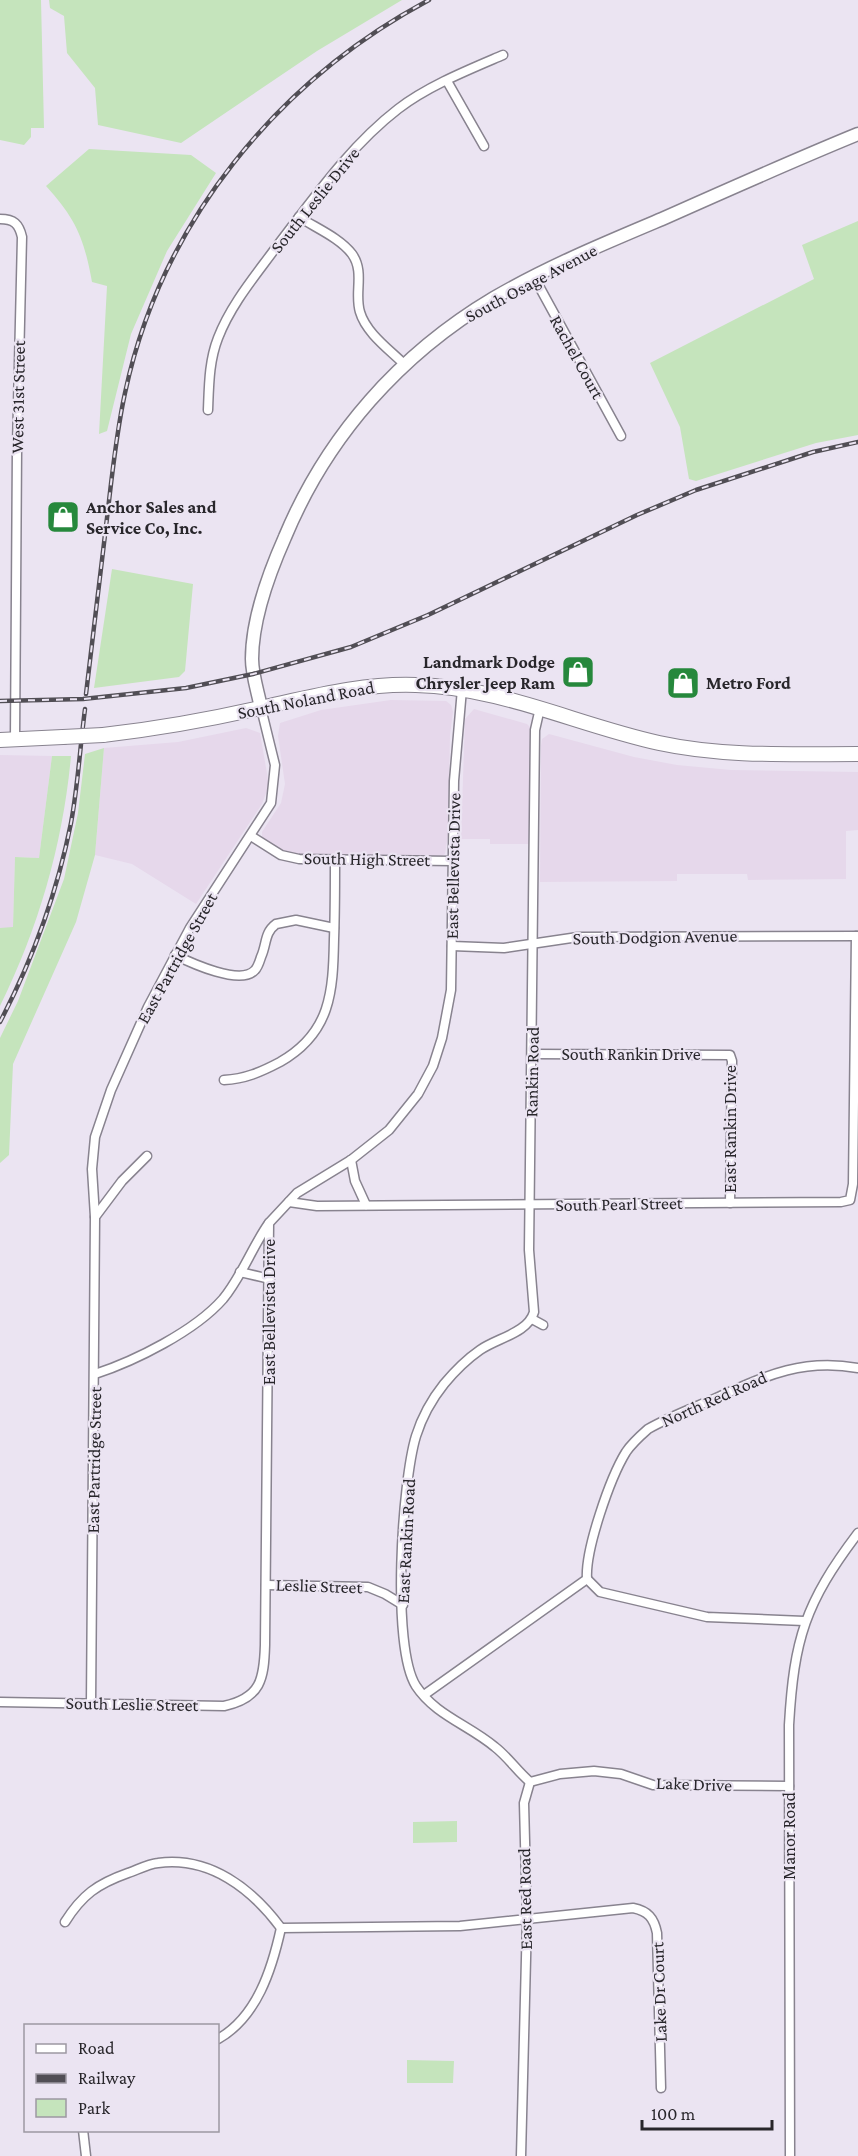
<svg xmlns="http://www.w3.org/2000/svg" width="858" height="2156" viewBox="0 0 858 2156" font-family="'Crimson Pro',serif">
	<style>
		.commercial { fill: #e6d8eb }
		.green { fill: #c5e4bc }
		.lines { fill: none; stroke-linecap: round; stroke-linejoin: round }
		.street-casing { stroke: #88838f; stroke-width: 11 }
		.secondary-casing { stroke: #88838f; stroke-width: 15 }
		.primary-casing { stroke: #88838f; stroke-width: 16 }
		.street { stroke: #fff; stroke-width: 8 }
		.secondary { stroke: #fff; stroke-width: 12 }
		.primary { stroke: #fff; stroke-width: 14 }
		.rail-casing { stroke: #514e55; stroke-width: 4.5 }
		.rail { stroke: #ebe4f2; stroke-width: 2; stroke-dasharray: 7; stroke-linecap: butt }
		.primary-bridge-casing { stroke: #88838f; stroke-width: 16; stroke-linecap: butt }
		.primary-bridge { stroke: #fff; stroke-width: 14 }
		.labels { text-anchor: middle; stroke-width: 4.5; stroke-linejoin: round; paint-order: stroke }
		.street-label { font-size: 18px; fill: #28262b; stroke: #ebe4f2 }
		.poi-label { font-size: 18px; font-weight: bold; fill: #28262b; stroke: #ebe4f2; text-anchor: start }
	</style>
	<rect width="100%" height="100%" fill="#ebe4f2"/>
	<g class="commercial">
		<polygon points="391,700 446,701 451,705 453,712 450,735 448,835 445,854 440,857 301,855 285,852 267,845 262,838 262,832 281,803 285,784 278,736 280,723 321,710"/>
		<polygon points="474,709 527,724 530,727 531,844 490,844 490,839 461,839 465,719"/>
		<polygon points="246,728 260,733 269,785 262,804 196,904 132,864 95,855 104,748 178,742"/>
		<polygon points="549,734 634,757 677,765 731,770 858,772 858,830 846,831 846,879 748,880 747,874 677,874 677,881 540,882 541,746 542,739"/>
		<polygon points="0,755 52,756 39,858 15,857 13,928 0,928"/>
	</g>
	<g class="green">
		<polygon points="0,0 41,0 44,128 31,128 31,137 24,145 0,140"/>
		<polygon points="49,0 402,0 317,51 181,143 98,125 95,88 67,53 64,16 50,8"/>
		<path d="M89 149 191 155 216 173 167 251 131 334 107 431 99 434 107 286 92 282C84 238 76 219 46 186Z"/>
		<polygon points="858,221 858,435 816,443 696,481 689,479 680,427 650,363 814,279 802,245"/>
		<polygon points="112,569 193,584 185,671 179,677 94,688"/>
		<polygon points="104,748 95,855 76,922 13,1064 9,1155 0,1163 0,1038 18,1001 64,879 78,813 85,754"/>
		<path d="M52 756H71C63 843 39 927 0 1006V928L13 927 15 857 39 858Z"/>
		<polygon points="457,1821 457,1842 413,1843 413,1822"/>
		<polygon points="407,2060 454,2061 453,2083 407,2083"/>
	</g>
	<g class="lines">
		<defs>
			<g id="street">
				<polyline points="447,81 484,146"/>
				<path d="M299 217C316 228 340 238 352 254 365 272 354 293 360 312 366 333 390 350 405 365"/>
				<path d="M0 219C14 219 19 224 22 237L17 448 15 740"/>
				<polyline points="534,277 621,436"/>
				<path d="M208 410C209 385 209 361 218 338 231 304 256 275 277 246 314 198 350 146 398 109 428 86 468 70 503 55"/>
				<polyline points="251,836 281,855 299,859 453,861"/>
				<polyline points="452,946 504,948 578,937 858,936"/>
				<path d="M175 955C191 963 241 986 255 970 258 967 260 960 261 957 267 944 264 933 276 924L296 920 334 928"/>
				<polyline points="533,1054 730,1055 732,1061 730,1203"/>
				<path d="M224 1080C245 1079 261 1072 280 1062 331 1033 333 992 334 939 335 913 335 887 335 860"/>
				<polyline points="351,1160 355,1181 366,1205"/>
				<polyline points="289,1202 317,1206 841,1202 850,1200 853,1184 856,936"/>
				<polyline points="95,1217 92,1169 95,1137 111,1090 148,1007 190,928 271,803 275,765 261,708"/>
				<polyline points="240,1272 270,1279"/>
				<polyline points="532,1319 543,1325"/>
				<path d="M95 1374C135 1361 195 1331 223 1299 242 1276 252 1247 269 1223"/>
				<polyline points="587,1579 600,1592 707,1617 804,1621"/>
				<polyline points="266,1585 368,1587 385,1594 403,1605"/>
				<path d="M424 1695 587 1579C585 1550 610 1478 626 1452 632 1443 640 1436 648 1429 669 1417 693 1408 716 1398 765 1376 802 1358 858 1368"/>
				<path d="M0 1702 224 1706C261 1698 264 1679 265 1645L269 1223 297 1193 351 1160 389 1130 418 1094 433 1066 442 1038 451 990 454 781 462 689"/>
				<polyline points="91,1704 95,1217 122,1181 147,1156"/>
				<path d="M530 1782C517 1771 508 1757 495 1747 469 1725 435 1715 416 1686 391 1647 402 1482 416 1436 422 1417 432 1399 444 1384 454 1372 467 1359 480 1350 497 1338 528 1333 534 1312L529 1250 535 730 540 708"/>
				<polyline points="530,1782 560,1774 594,1771 621,1774 653,1785 789,1786"/>
				<path d="M65 1922C82 1895 97 1884 128 1873 137 1870 148 1864 158 1863 210 1856 252 1889 281 1928"/>
				<path d="M281 1928 460 1926 633 1908C648 1911 654 1918 657 1933L661 2088"/>
				<path d="M218 2039C257 2017 272 1969 281 1928"/>
				<polyline points="83,2130 86,2156"/>
				<polyline points="521,2156 527,1919 524,1803 530,1782"/>
				<path d="M790 2156 789 1725C794 1639 805 1603 858 1533"/>
			</g>
			<path id="secondary" d="M261 708C258 692 252 675 252 659 252 619 269 573 285 537 327 436 400 354 494 298 547 267 605 243 662 219 727 190 792 161 858 134"/>
			<g id="primary">
				<path d="M103 735C156 729 207 720 260 708 311 697 363 683 416 685 501 687 577 725 659 743 723 757 792 754 858 754"/>
				<polyline points="0,740 63,737"/>
			</g>
		</defs>
		<use href="#street" class="street-casing"/>
		<use href="#secondary" class="secondary-casing"/>
		<use href="#primary" class="primary-casing"/>
		<use href="#street" class="street"/>
		<use href="#secondary" class="secondary"/>
		<use href="#primary" class="primary"/>
		<defs>
			<g id="rail">
				<path d="M86 694C93 636 100 577 107 518 112 476 116 434 125 393 161 223 277 81 429 0"/>
				<polyline points="0,701 83,699 186,688 253,674 351,647 428,615 637,515 696,490 813,452 858,442"/>
				<path d="M0 1022C33 959 57 893 71 823 78 785 80 747 85 709"/>
			</g>
		</defs>
		<use href="#rail" class="rail-casing"/>
		<use href="#rail" class="rail"/>
		<defs>
			<polyline id="primary-bridge" points="63,737 103,735"/>
		</defs>
		<use href="#primary-bridge" class="primary-bridge-casing"/>
		<use href="#primary-bridge" class="primary-bridge"/>
	</g>
	<defs>
		<symbol id="shop-square" viewBox="-11 -11 22 22"><rect x="-9" y="-9" width="18" height="18" rx="4" fill="#26883c" stroke="#ebe4f2"/><path d="M-5-2.5h2.3a2.7 3.5 0 0 1 5.4 0H5L5.5 6h-11ZM-1.5-2.5h3a1.5 2.3 0 0 0-3 0Z" fill="#fff"/></symbol>
	</defs>
	<g fill-rule="evenodd">
		<use href="#shop-square" x="44" y="498" width="38" height="38"/>
		<use href="#shop-square" x="559" y="653" width="38" height="38"/>
		<use href="#shop-square" x="664" y="664" width="38" height="38"/>
	</g>
	<g class="labels">
		<g class="street-label">
			<text transform="translate(315 200) rotate(-51)" y="6">South Leslie Drive</text>
			<text transform="translate(531 283) rotate(-28)" y="6">South Osage Avenue</text>
			<text transform="translate(577 357) rotate(61)" y="6">Rachel Court</text>
			<text transform="translate(18 397) rotate(-89)" y="6">West 31st Street</text>
			<text transform="translate(306 700) rotate(-11)" y="6">South Noland Road</text>
			<text transform="translate(367 859) rotate(1)" y="6">South High Street</text>
			<text transform="translate(453 866) rotate(-89)" y="6">East Bellevista Drive</text>
			<text transform="translate(655 937) rotate(-1)" y="6">South Dodgion Avenue</text>
			<text transform="translate(177 958) rotate(-61)" y="6">East Partridge Street</text>
			<text x="631" y="1060">South Rankin Drive</text>
			<text transform="translate(532 1072) rotate(-89)" y="6">Rankin Road</text>
			<text transform="translate(730 1129) rotate(-90)" y="6">East Rankin Drive</text>
			<text transform="translate(619 1204) rotate(-1)" y="6">South Pearl Street</text>
			<text transform="translate(269 1312) rotate(-90)" y="6">East Bellevista Drive</text>
			<text transform="translate(714 1399) rotate(-24)" y="6">North Red Road</text>
			<text transform="translate(94 1460) rotate(-89)" y="6">East Partridge Street</text>
			<text transform="translate(406 1541) rotate(-87)" y="6">East Rankin Road</text>
			<text transform="translate(319 1586) rotate(2)" y="6">Leslie Street</text>
			<text transform="translate(132 1704) rotate(1)" y="6">South Leslie Street</text>
			<text transform="translate(694 1784) rotate(2)" y="6">Lake Drive</text>
			<text transform="translate(789 1836) rotate(-90)" y="6">Manor Road</text>
			<text transform="translate(525 1899) rotate(-91)" y="6">East Red Road</text>
			<text transform="translate(659 1992) rotate(-92)" y="6">Lake Dr Court</text>
		</g>
		<g class="poi-label">
			<text x="86" y="513">Anchor Sales and<tspan x="86" dy="21">Service Co, Inc.</tspan></text>
			<text x="555" y="668" text-anchor="end">Landmark Dodge<tspan x="555" dy="21">Chrysler Jeep Ram</tspan></text>
			<text x="706" y="689">Metro Ford</text>
		</g>
	</g>
	<rect x="24" y="2024" width="195" height="108" fill="#ebe4f2" stroke="#9d98a2" stroke-width="1.5"/>
	<rect x="36" y="2044" width="30" height="9" fill="#ffffff" stroke="#9d98a2" stroke-width="1.5"/>
	<text x="78" y="2054" font-size="18" fill="#28262b">Road</text>
	<rect x="36" y="2074" width="30" height="9" fill="#514e55" stroke="#9d98a2" stroke-width="1.5"/>
	<text x="78" y="2084" font-size="18" fill="#28262b">Railway</text>
	<rect x="36" y="2099" width="30" height="18" fill="#c5e4bc" stroke="#9d98a2" stroke-width="1.5"/>
	<text x="78" y="2114" font-size="18" fill="#28262b">Park</text>
	<path d="M642 2120v9h130v-9" fill="none" stroke="#28262b" stroke-width="3"/>
	<text x="651" y="2120" font-size="18" fill="#28262b" stroke="#ebe4f2" stroke-width="4.5" paint-order="stroke">100 m</text>
</svg>
